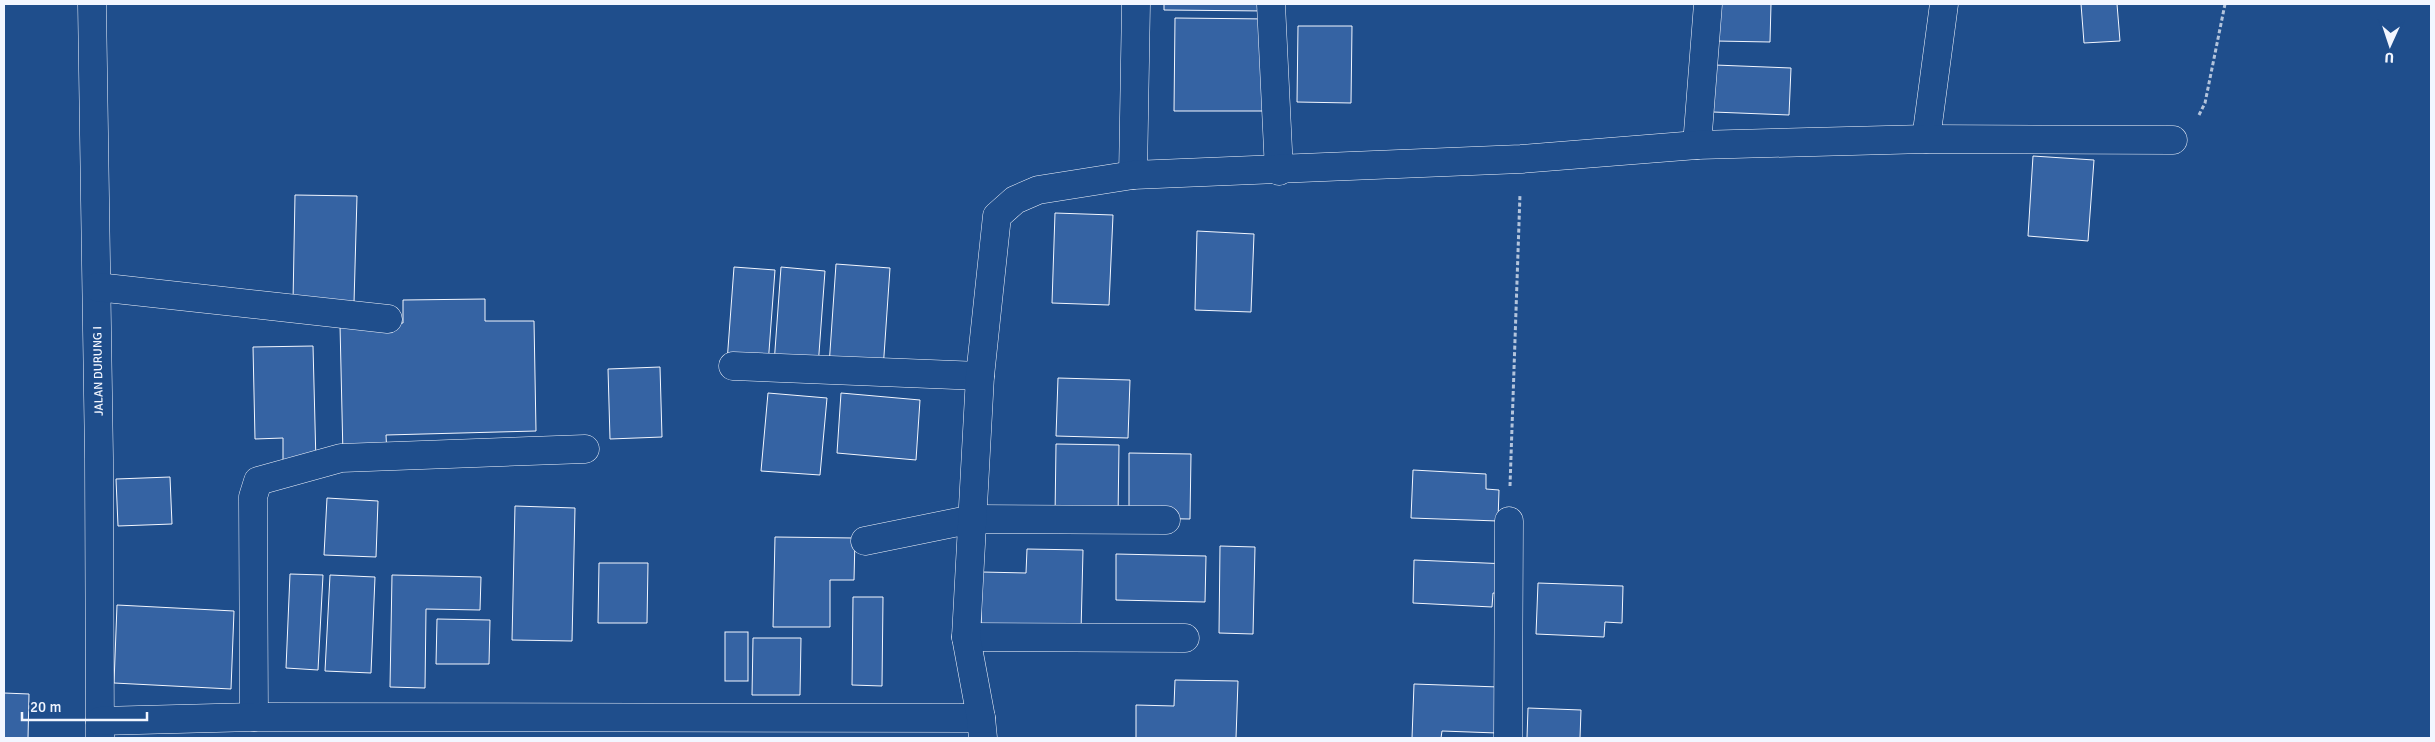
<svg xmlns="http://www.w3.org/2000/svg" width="2435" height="742" viewBox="0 0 2435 742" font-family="Signika,sans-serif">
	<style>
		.building { fill: #3563a3; stroke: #f2f6ff }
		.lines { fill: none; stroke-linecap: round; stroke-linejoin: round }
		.minor-casing { stroke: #f2f6ff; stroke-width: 29 }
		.path { stroke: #b3c4dc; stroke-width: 3; stroke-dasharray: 4 2.5; stroke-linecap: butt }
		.minor { stroke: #1f4e8c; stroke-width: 28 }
		.labels { text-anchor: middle; stroke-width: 4; stroke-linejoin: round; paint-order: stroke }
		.street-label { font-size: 12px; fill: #f2f6ff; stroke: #1f4e8c }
	</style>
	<rect width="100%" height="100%" fill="#1f4e8c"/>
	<g class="building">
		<polygon points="1164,4 1266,4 1266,11 1164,10"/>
		<polygon points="1718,4 1771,4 1770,42 1716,41"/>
		<polygon points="2081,4 2117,4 2120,41 2084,43"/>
		<polygon points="1175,18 1268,19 1267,111 1174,111"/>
		<polygon points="1298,26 1352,26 1351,103 1297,102"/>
		<polygon points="1715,65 1791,68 1789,115 1713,112"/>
		<polygon points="2033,156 2094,160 2088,241 2028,236"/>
		<polygon points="295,195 357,196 354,303 293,302"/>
		<polygon points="1055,213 1113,215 1109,305 1052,303"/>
		<polygon points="1197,231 1254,234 1251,312 1195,310"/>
		<polygon points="836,264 890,268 883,370 829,366"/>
		<polygon points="734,267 775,270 768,365 727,362"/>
		<polygon points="781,267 825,271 818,367 774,364"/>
		<polygon points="485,299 485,321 534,321 536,431 386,435 387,455 343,456 340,325 403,323 403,300"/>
		<polygon points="313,346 316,463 283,463 283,438 255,439 253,347"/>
		<polygon points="660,367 662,437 610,439 608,369"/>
		<polygon points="1058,378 1130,380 1128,438 1056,436"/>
		<polygon points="768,393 827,398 820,475 761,471"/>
		<polygon points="841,393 920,400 916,460 837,453"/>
		<polygon points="1056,444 1119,445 1118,518 1055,517"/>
		<polygon points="1129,453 1191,454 1190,519 1129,518"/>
		<polygon points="1413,470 1486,474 1486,489 1499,490 1498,521 1411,518"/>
		<polygon points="170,477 172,524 118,526 116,479"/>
		<polygon points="327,498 378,501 376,557 324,555"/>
		<polygon points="515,506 575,508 572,641 512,640"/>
		<polygon points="775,537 855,538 854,580 830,580 830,627 773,627"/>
		<polygon points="1220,546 1255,547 1253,634 1219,633"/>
		<polygon points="1027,549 1083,550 1081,632 981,631 982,572 1026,573"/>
		<polygon points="1116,554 1206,556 1205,602 1116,600"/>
		<polygon points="1414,560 1508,564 1507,594 1493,593 1492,607 1413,603"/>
		<polygon points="599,563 648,563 647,623 598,623"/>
		<polygon points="290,574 323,575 318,670 286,668"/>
		<polygon points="330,575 375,577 371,673 325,671"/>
		<polygon points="392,575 481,577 480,610 426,609 425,688 390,687"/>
		<polygon points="1538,583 1623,586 1622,623 1605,622 1604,637 1536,634"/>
		<polygon points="853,597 883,597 882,686 852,685"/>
		<polygon points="117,605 234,611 231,689 114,683"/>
		<polygon points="437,619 490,620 489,664 436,664"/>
		<rect x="725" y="632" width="23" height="49"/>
		<polygon points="753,638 801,638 800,695 752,695"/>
		<polygon points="1175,680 1238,681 1236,738 1136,738 1136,705 1174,706"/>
		<polygon points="1414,684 1499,687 1497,733 1442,731 1441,738 1412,738"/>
		<polygon points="4,693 29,694 28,738 4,738"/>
		<polygon points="1528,708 1581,710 1580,738 1527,738"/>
	</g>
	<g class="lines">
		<defs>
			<g id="minor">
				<polyline points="92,4 99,458 100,738"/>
				<polyline points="1271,4 1279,171"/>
				<polyline points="1926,139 1944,4"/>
				<polyline points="1697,145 1708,4"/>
				<polyline points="1133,175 1136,4"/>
				<polyline points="97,287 388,319"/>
				<polyline points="733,366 980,376"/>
				<polyline points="865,541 973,519 1166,520"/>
				<polyline points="966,637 1185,638"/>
				<polyline points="254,717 253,497 258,481 341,458 585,449"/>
				<polyline points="100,721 254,717 981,718"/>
				<polyline points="983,738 981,718 966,637 980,376 997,216 1015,200 1038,190 1133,175 1521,159 1697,145 1926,139 2173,140"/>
				<polyline points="1508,738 1509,521"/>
			</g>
		</defs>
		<use href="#minor" class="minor-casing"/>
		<g class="path">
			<polyline points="2199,115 2205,103 2225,4"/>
			<polyline points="1510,486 1520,194"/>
		</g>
		<use href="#minor" class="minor"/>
	</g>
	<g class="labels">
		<g class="street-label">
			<text transform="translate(98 371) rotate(-91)" y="4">JALAN DURUNG I</text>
		</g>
	</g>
	<rect width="2435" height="742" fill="none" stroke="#f2f6ff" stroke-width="10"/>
	<g transform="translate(2390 45) rotate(183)" stroke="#1f4e8c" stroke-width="4" paint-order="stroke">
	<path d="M0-4L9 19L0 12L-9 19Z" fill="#f2f6ff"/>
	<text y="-8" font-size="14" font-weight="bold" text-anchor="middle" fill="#f2f6ff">U</text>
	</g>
	<path d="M22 712v8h125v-8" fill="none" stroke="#f2f6ff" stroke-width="2.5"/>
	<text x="30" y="712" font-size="15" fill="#f2f6ff" stroke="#1f4e8c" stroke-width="4" paint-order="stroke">20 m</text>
</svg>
